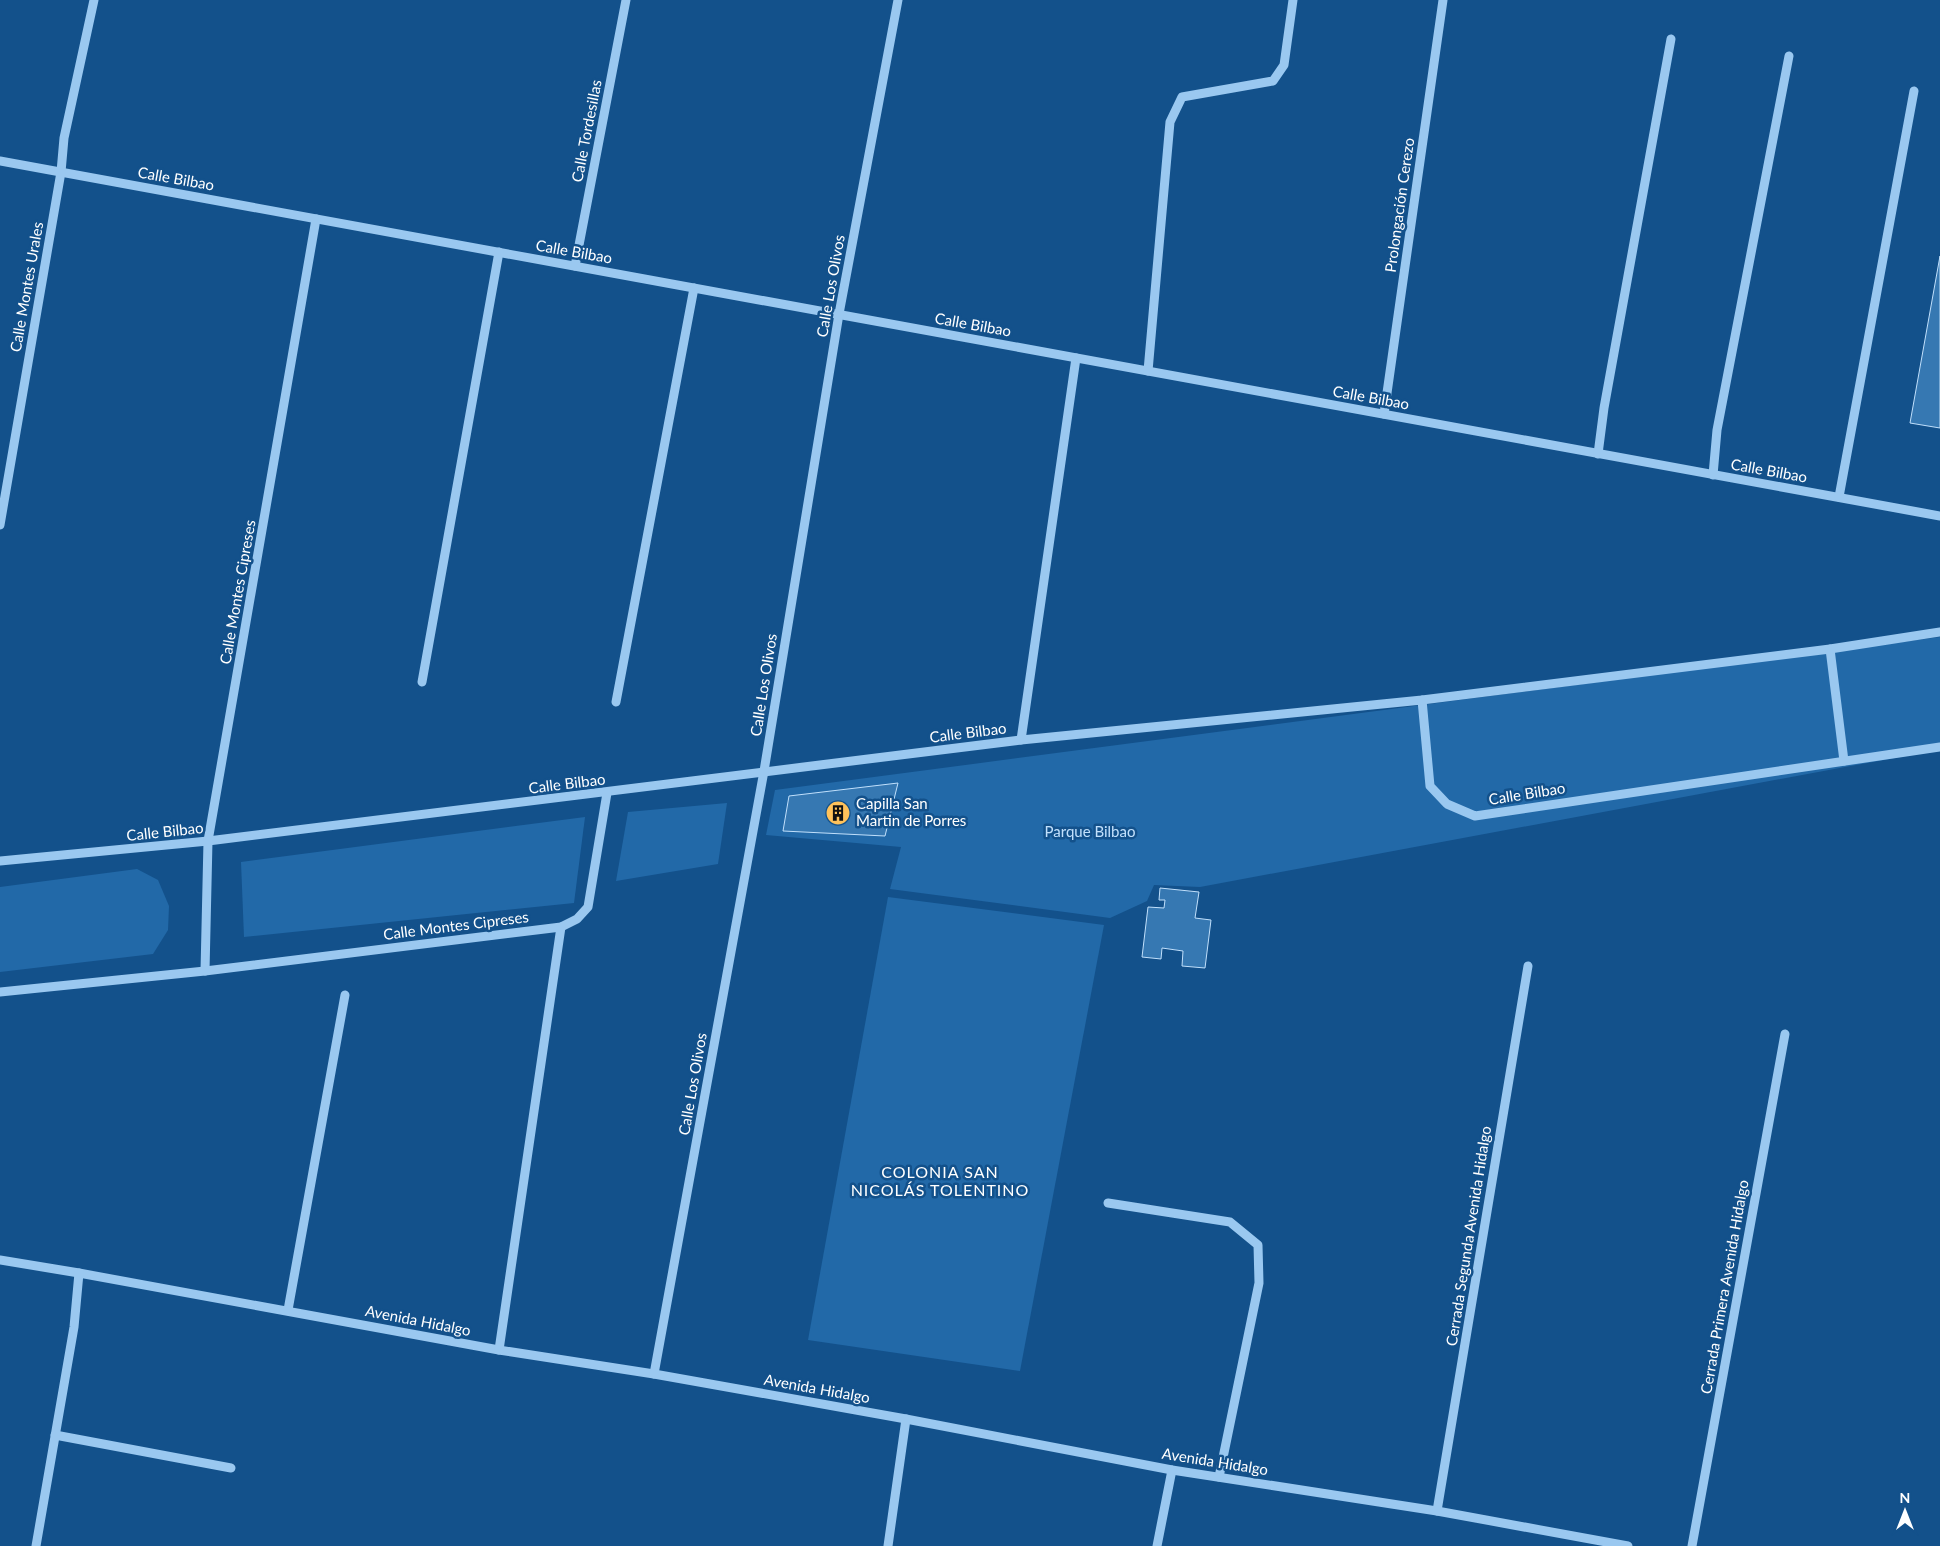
<svg xmlns="http://www.w3.org/2000/svg" width="1940" height="1546" viewBox="0 0 1940 1546" font-family="Lato,sans-serif">
	<style>
		.green { fill: #2269a8 }
		.building { fill: #3678b2; stroke: #c1e0fc }
		.lines { fill: none; stroke-linecap: round; stroke-linejoin: round }
		.minor { stroke: #9ac8f0; stroke-width: 9 }
		.labels { text-anchor: middle; stroke-width: 5; stroke-linejoin: round; paint-order: stroke }
		.street-label { font-size: 15px; fill: #fff; stroke: #13518b }
		.poi-label { font-size: 15px; fill: #fff; stroke: #13518b; text-anchor: start }
		.park-label { font-size: 15px; fill: #c1e0fc; stroke: #13518b }
		.neighbourhood-label { font-size: 16px; letter-spacing: 1px; fill: #fff; stroke: #13518b }
	</style>
	<rect width="100%" height="100%" fill="#13518b"/>
	<g class="green">
		<polygon points="1940,637 1940,750 1845,767 1200,887 1154,885 1147,901 1110,918 890,889 901,847 766,835 775,790"/>
		<polygon points="727,803 718,864 616,881 628,812"/>
		<polygon points="585,817 574,903 244,937 241,862"/>
		<polygon points="137,869 158,880 169,906 168,930 153,954 0,972 0,887"/>
		<polygon points="888,897 1104,925 1020,1371 808,1340"/>
	</g>
	<g class="building">
		<polygon points="1940,256 1940,428 1910,423"/>
		<polygon points="898,783 885,836 783,831 789,796"/>
		<polygon points="1160,888 1199,892 1195,918 1211,920 1205,968 1182,966 1183,951 1162,948 1161,959 1142,957 1148,907 1164,908 1165,900 1159,900"/>
	</g>
	<g class="lines">
		<g class="minor">
			<polyline points="0,161 1940,516"/>
			<polyline points="575,266 626,0"/>
			<polyline points="1148,371 1170,122 1182,97 1273,81 1284,65 1293,0"/>
			<polyline points="1384,414 1443,0"/>
			<polyline points="1598,454 1604,408 1671,39"/>
			<polyline points="1713,475 1717,430 1789,56"/>
			<polyline points="1839,497 1914,91"/>
			<polyline points="0,525 61,172 64,138 94,0"/>
			<polyline points="1830,649 1844,761"/>
			<polyline points="422,682 499,252"/>
			<polyline points="1422,700 1430,786 1447,804 1475,816 1940,747"/>
			<polyline points="616,702 694,288"/>
			<polyline points="1021,740 1076,358"/>
			<polyline points="0,861 208,841 1021,740 1422,700 1830,649 1940,632"/>
			<polyline points="205,971 208,841 316,219"/>
			<polyline points="0,992 205,971 561,927 577,919 588,907 607,793"/>
			<polyline points="1108,1203 1230,1222 1258,1245 1259,1283 1219,1477"/>
			<polyline points="0,1260 79,1273 499,1350 654,1374 906,1419 1172,1470 1437,1511 1628,1546"/>
			<polyline points="288,1310 345,995"/>
			<polyline points="499,1350 561,927"/>
			<polyline points="654,1374 764,771 839,314 898,0"/>
			<polyline points="55,1435 231,1468"/>
			<polyline points="1437,1511 1528,966"/>
			<polyline points="36,1546 74,1327 79,1273"/>
			<polyline points="888,1546 906,1419"/>
			<polyline points="1157,1546 1172,1470"/>
			<polyline points="1692,1546 1785,1034"/>
		</g>
	</g>
	<defs>
		<symbol id="building-disc" viewBox="-11 -11 22 22"><circle r="9.5" fill="#ffc25a" stroke="#13518b"/><path d="M-4-6H4V6H1V3H-1V6H-4ZM-2.5-4.3h1.7v1.8h-1.7ZM.8-4.3h1.7v1.8H.8ZM-2.5-1h1.7V.8h-1.7ZM.8-1h1.7V.8H.8Z" fill="#111"/></symbol>
	</defs>
	<g fill-rule="evenodd">
		<use href="#building-disc" x="824" y="799" width="28" height="28"/>
	</g>
	<g class="labels">
		<g class="street-label">
			<text transform="translate(587 131) rotate(-79)" y="5">Calle Tordesillas</text>
			<text transform="translate(176 179) rotate(10)" y="5">Calle Bilbao</text>
			<text transform="translate(1400 205) rotate(-82)" y="5">Prolongación Cerezo</text>
			<text transform="translate(574 252) rotate(10)" y="5">Calle Bilbao</text>
			<text transform="translate(831 286) rotate(-80)" y="5">Calle Los Olivos</text>
			<text transform="translate(27 287) rotate(-80)" y="5">Calle Montes Urales</text>
			<text transform="translate(973 325) rotate(10)" y="5">Calle Bilbao</text>
			<text transform="translate(1371 398) rotate(10)" y="5">Calle Bilbao</text>
			<text transform="translate(1769 471) rotate(10)" y="5">Calle Bilbao</text>
			<text transform="translate(238 592) rotate(-80)" y="5">Calle Montes Cipreses</text>
			<text transform="translate(764 685) rotate(-81)" y="5">Calle Los Olivos</text>
			<text transform="translate(968 733) rotate(-7)" y="5">Calle Bilbao</text>
			<text transform="translate(567 784) rotate(-7)" y="5">Calle Bilbao</text>
			<text transform="translate(1527 794) rotate(-9)" y="5">Calle Bilbao</text>
			<text transform="translate(165 832) rotate(-6)" y="5">Calle Bilbao</text>
			<text transform="translate(456 926) rotate(-7)" y="5">Calle Montes Cipreses</text>
			<text transform="translate(693 1084) rotate(-80)" y="5">Calle Los Olivos</text>
			<text transform="translate(1469 1236) rotate(-81)" y="5">Cerrada Segunda Avenida Hidalgo</text>
			<text transform="translate(1725 1287) rotate(-80)" y="5">Cerrada Primera Avenida Hidalgo</text>
			<text transform="translate(418 1321) rotate(11)" y="5">Avenida Hidalgo</text>
			<text transform="translate(817 1389) rotate(10)" y="5">Avenida Hidalgo</text>
			<text transform="translate(1215 1462) rotate(9)" y="5">Avenida Hidalgo</text>
		</g>
		<g class="poi-label">
			<text x="856" y="809">Capilla San<tspan x="856" dy="17">Martin de Porres</tspan></text>
		</g>
		<g class="park-label">
			<text x="1090" y="837">Parque Bilbao</text>
		</g>
		<g class="neighbourhood-label">
			<text x="940" y="1178">COLONIA SAN<tspan x="940" dy="18">NICOLÁS TOLENTINO</tspan></text>
		</g>
	</g>
	<g transform="translate(1905 1511)" stroke="#13518b" stroke-width="4" paint-order="stroke">
	<path d="M0-4L9 19L0 12L-9 19Z" fill="#ffffff"/>
	<text y="-8" font-size="14" font-weight="bold" text-anchor="middle" fill="#ffffff">N</text>
	</g>
</svg>
